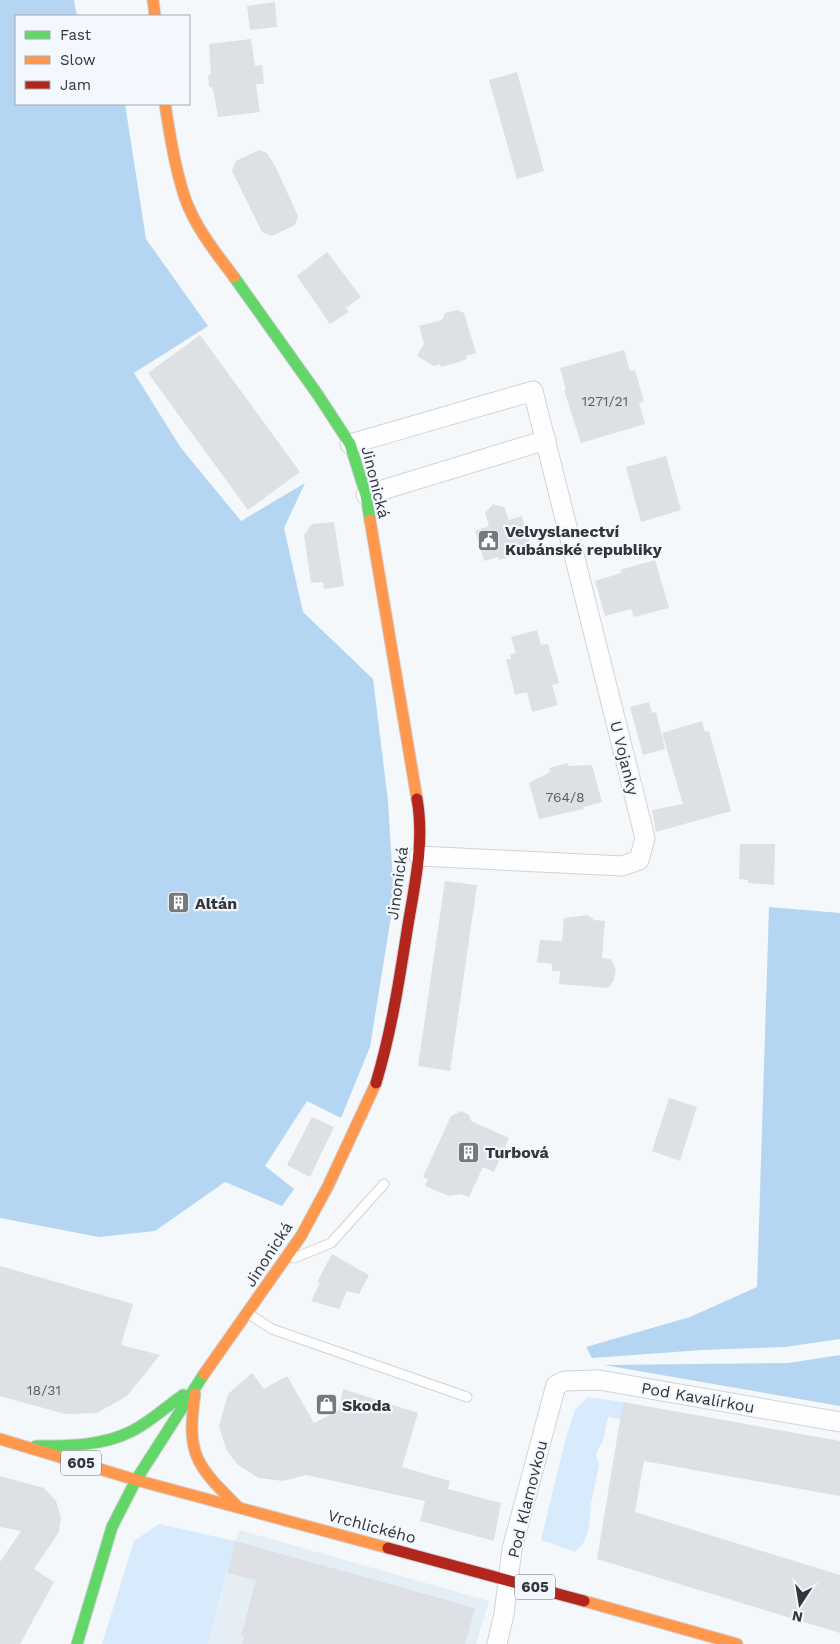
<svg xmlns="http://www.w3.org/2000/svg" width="840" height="1644" viewBox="0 0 840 1644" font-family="'Work Sans',sans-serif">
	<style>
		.built { fill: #e5edf5 }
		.green { fill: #d7ebfd }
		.forest { fill: #b5d6f2 }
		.building { fill: #dde0e4 }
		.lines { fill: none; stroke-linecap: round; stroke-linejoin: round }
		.lane-casing { stroke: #d0d3d6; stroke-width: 11 }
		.street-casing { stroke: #d0d3d6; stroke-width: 21 }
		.fast-casing { stroke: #d0d3d6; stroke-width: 13 }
		.slow-casing { stroke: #d0d3d6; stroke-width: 13 }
		.jam-casing { stroke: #d0d3d6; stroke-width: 13 }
		.lane { stroke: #fefefe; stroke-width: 9 }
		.street { stroke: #fefefe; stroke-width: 19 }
		.fast { stroke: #63d668; stroke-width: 11 }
		.slow { stroke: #ff974d; stroke-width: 11 }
		.jam { stroke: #b3261e; stroke-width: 11 }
		.labels { text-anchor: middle; stroke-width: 4.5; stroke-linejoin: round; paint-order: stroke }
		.number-label { font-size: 14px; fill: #5e6164 }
		.shield { fill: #f2f8fe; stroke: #6c7074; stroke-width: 1 }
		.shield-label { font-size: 15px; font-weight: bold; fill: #323539 }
		.street-label { font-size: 16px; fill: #323539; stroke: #f2f8fe }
		.poi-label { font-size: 16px; font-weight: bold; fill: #323539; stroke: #f2f8fe; text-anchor: start }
	</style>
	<rect width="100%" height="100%" fill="#f5f8fb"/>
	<polygon class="built" points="239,1530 489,1601 476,1644 208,1644"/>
	<g class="green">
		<polygon points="588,1397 623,1402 621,1419 608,1417 603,1441 596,1453 599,1466 591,1503 589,1528 584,1542 575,1552 541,1540 566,1437 575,1410"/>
		<polygon points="159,1524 235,1541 208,1644 102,1644 134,1541"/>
	</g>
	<g class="forest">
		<polygon points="0,0 74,0 77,16 16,16 16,104 125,104 146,239 208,326 134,373 181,448 241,521 305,483 284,528 303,612 373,679 388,801 394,898 370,1047 341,1118 307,1101 265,1166 294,1189 282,1206 225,1182 155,1231 99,1237 0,1218"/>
		<polygon points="769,907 840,913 840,1339 785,1347 702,1350 592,1358 586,1347 690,1317 757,1287"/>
		<polygon points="840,1355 840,1406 604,1365 788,1363"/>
	</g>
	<g class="building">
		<polygon points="275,2 277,27 250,30 247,6"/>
		<polygon points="251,39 255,66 262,65 264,84 256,84 260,112 218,117 215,99 212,87 209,87 208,75 211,75 209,44"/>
		<polygon points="517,72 544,171 517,179 489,80"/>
		<polygon points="259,150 267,153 275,166 298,216 295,225 272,236 262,232 232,171 236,161"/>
		<polygon points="327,252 361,297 346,308 349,312 330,324 297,276"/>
		<polygon points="457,310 464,313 476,353 466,356 467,359 459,362 441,367 440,364 434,366 417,356 424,344 419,326 442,320 445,313"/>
		<polygon points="200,335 300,472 248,510 148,373"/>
		<polygon points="624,350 630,371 635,370 644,402 639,403 645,424 581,443 564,390 566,389 560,368"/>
		<polygon points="666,456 681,510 641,522 626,467"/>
		<polygon points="493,504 504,507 509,520 522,516 531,548 517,552 518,555 499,560 498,557 484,561 475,531 489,526 485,513"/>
		<polygon points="334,522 344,586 324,589 323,582 311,583 304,535 312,524"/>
		<polygon points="655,560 669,608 634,617 631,609 605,616 595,581 621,573 620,570"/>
		<polygon points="537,630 541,645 548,644 559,683 552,685 558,705 532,712 527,692 515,695 506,659 511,659 510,655 516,653 511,637"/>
		<polygon points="649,702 652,713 656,712 665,749 643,755 630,707"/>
		<polygon points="702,721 705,732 709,731 731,811 656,832 652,810 683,804 662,733"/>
		<polygon points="568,763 568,766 592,765 602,802 583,807 584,809 539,819 529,783 550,772 549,768"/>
		<polygon points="740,844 775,844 774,885 748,883 748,880 739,879"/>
		<polygon points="445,881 477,885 450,1071 418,1066"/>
		<polygon points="588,915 594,920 605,921 602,958 611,959 616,970 614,980 608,988 559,984 560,971 552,971 552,964 537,962 540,940 562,941 564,918"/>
		<polygon points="669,1098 697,1107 680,1161 652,1151"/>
		<polygon points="461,1111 469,1115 471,1121 509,1138 494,1172 483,1167 469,1197 461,1194 449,1196 425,1186 428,1179 423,1177 451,1116"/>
		<polygon points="312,1117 334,1127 310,1177 287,1165"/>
		<polygon points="332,1254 369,1275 359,1294 347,1291 339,1309 311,1301 320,1283 317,1282"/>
		<polygon points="0,1266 133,1304 121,1345 160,1355 127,1396 97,1413 65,1414 0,1396"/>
		<polygon points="252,1373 264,1389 287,1376 314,1423 339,1410 343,1389 418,1413 402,1467 450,1481 448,1489 501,1503 494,1541 420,1521 425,1501 306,1475 283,1481 259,1478 238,1465 227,1451 219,1426 228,1394"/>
		<polygon points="623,1402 840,1441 840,1496 644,1461 635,1512 840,1575 840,1633 597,1559"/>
		<polygon points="0,1476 44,1488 56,1501 61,1517 59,1532 34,1569 54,1582 20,1644 0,1644 0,1562 21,1531 0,1527"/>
		<polygon points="235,1541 475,1608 465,1644 242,1644 244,1637 241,1636 256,1580 227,1573"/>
	</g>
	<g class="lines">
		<defs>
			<g id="lane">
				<polyline points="294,1258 331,1243 384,1184"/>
				<polyline points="249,1314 272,1329 467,1397"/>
			</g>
			<g id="street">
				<polyline points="350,444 533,391 645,838 639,860 622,866 419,856"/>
				<polyline points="366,495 546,440"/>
				<polyline points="497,1644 504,1614 512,1549 556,1385 565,1381 599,1380 840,1422"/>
			</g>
			<g id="fast">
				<polyline points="234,277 318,395 350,444 366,495 370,520"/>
				<path d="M36 1446C68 1446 103 1446 132 1431 150 1422 166 1407 183 1395"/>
				<polyline points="77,1644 112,1527 136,1480 204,1374"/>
			</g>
			<g id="slow">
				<polyline points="153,0 155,16"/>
				<path d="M165 104C170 136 175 168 185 198 195 227 216 253 234 277"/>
				<polyline points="370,520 417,799"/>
				<polyline points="204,1374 301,1236 328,1186 376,1083"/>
				<path d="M195 1394C186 1455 196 1465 238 1507"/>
				<polyline points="0,1439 136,1480 388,1548"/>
				<polyline points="584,1601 737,1644"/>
			</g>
			<g id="jam">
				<path d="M376 1083C391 1033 399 982 407 931 414 887 425 843 417 799"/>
				<polyline points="388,1548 584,1601"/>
			</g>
		</defs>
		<use href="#lane" class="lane-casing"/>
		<use href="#street" class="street-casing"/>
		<use href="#fast" class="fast-casing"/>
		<use href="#slow" class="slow-casing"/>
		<use href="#jam" class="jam-casing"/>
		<use href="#lane" class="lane"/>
		<use href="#street" class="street"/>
		<use href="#fast" class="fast"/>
		<use href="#slow" class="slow"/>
		<use href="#jam" class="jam"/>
	</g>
	<defs>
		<symbol id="civic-square" viewBox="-11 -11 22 22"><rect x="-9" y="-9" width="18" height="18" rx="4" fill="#76797d" stroke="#f2f8fe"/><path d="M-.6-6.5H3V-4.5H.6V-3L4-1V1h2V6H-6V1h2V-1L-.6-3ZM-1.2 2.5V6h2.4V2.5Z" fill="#fff"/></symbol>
		<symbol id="building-square" viewBox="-11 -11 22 22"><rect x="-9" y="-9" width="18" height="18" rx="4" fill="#76797d" stroke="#f2f8fe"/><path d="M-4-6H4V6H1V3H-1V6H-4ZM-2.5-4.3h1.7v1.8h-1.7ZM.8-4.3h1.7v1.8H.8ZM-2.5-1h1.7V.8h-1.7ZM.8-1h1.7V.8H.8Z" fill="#fff"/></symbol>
		<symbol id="shop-square" viewBox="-11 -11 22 22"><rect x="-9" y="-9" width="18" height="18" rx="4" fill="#76797d" stroke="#f2f8fe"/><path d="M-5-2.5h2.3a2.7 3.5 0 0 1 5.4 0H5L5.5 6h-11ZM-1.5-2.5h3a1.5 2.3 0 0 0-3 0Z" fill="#fff"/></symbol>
	</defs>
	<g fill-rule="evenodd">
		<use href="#civic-square" x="476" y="528" width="25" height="25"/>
		<use href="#building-square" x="166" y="890" width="25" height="25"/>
		<use href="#building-square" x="456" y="1140" width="25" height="25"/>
		<use href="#shop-square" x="314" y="1392" width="25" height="25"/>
	</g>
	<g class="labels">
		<g class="number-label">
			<text x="605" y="406">1271/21</text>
			<text x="565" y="802">764/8</text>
			<text x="44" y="1395">18/31</text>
		</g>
		<g class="shield">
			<rect x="61" y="1450.5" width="40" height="25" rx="4"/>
			<rect x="515" y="1574.5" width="40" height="25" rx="4"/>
		</g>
		<g class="shield-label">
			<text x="81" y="1468">605</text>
			<text x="535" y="1592">605</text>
		</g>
		<g class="street-label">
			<text transform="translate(376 482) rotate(76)" y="6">Jinonická</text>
			<text transform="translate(625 758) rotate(76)" y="6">U Vojanky</text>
			<text transform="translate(397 883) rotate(-82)" y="6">Jinonická</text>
			<text transform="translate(268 1254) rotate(-57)" y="6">Jinonická</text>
			<text transform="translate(698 1397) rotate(10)" y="6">Pod Kavalírkou</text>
			<text transform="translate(527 1499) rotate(-76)" y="6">Pod Klamovkou</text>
			<text transform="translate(372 1526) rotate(15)" y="6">Vrchlického</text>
		</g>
		<g class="poi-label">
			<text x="505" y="537">Velvyslanectví<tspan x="505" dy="18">Kubánské republiky</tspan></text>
			<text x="195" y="909">Altán</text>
			<text x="485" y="1158">Turbová</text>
			<text x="342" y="1411">Skoda</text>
		</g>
	</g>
	<rect x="15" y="15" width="175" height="90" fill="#f2f8fe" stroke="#a5aaaf"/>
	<rect x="25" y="31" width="25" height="8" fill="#63d668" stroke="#a5aaaf"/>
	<text x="60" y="40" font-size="15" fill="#323539">Fast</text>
	<rect x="25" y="56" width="25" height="8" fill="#ff974d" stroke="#a5aaaf"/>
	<text x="60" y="65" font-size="15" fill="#323539">Slow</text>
	<rect x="25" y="81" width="25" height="8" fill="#b3261e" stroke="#a5aaaf"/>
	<text x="60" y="90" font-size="15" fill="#323539">Jam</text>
	<g transform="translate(800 1604) rotate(192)" stroke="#f2f8fe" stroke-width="4" paint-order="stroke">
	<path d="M0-4L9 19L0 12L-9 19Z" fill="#323539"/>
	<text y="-8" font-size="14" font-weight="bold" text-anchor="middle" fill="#323539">N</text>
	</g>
</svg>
